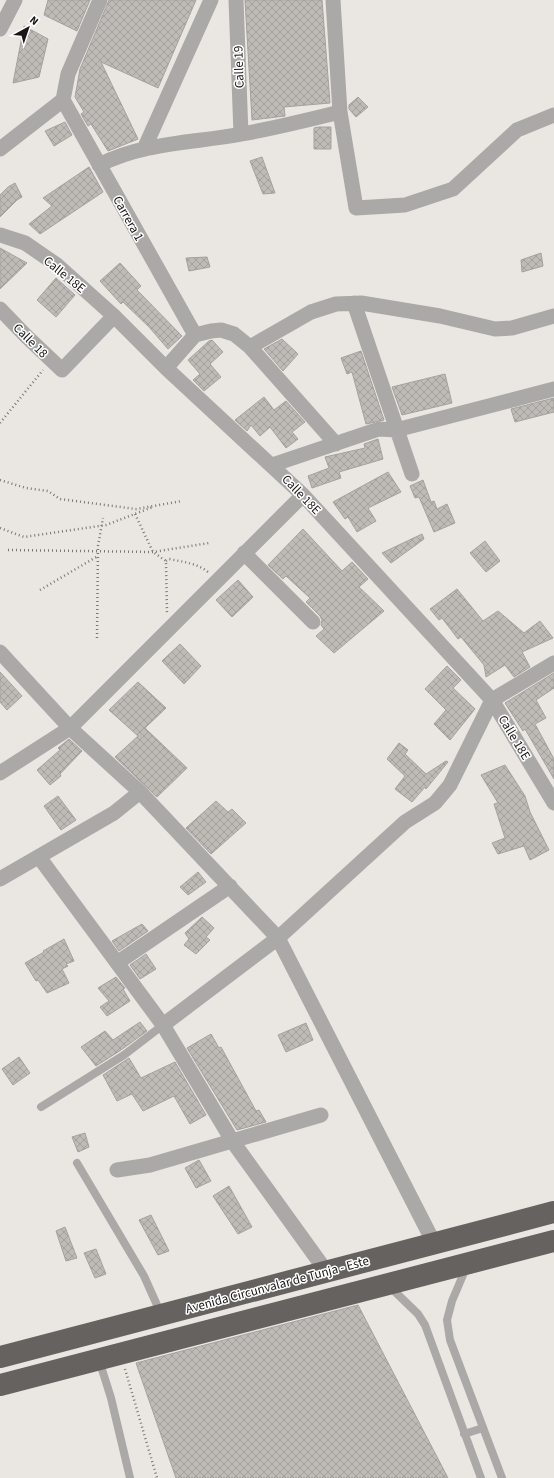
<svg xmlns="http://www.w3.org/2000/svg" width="554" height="1478" font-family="'Source Sans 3',sans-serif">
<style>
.building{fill:url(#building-cross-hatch);stroke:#a5a19d}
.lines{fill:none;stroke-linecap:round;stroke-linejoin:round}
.path{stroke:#797774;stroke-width:2.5;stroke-dasharray:1 3;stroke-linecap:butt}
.lane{stroke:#aba9a7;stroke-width:8}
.street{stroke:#aba9a7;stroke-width:15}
.highway{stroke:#66625f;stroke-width:22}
.labels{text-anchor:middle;stroke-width:3;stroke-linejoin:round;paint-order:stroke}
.street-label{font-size:13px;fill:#181715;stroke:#fff}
</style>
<defs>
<pattern id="building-cross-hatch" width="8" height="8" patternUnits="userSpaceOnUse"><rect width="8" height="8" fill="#bebab6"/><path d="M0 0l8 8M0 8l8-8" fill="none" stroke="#a39f9c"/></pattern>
</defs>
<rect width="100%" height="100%" fill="#eae7e2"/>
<path class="building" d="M 48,0 L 90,0 L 77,31 L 44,15 Z
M 109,0 L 196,0 L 158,88 L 101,62 L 138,139 L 108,151 L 91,124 L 88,126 L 81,114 L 84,112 L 75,97 L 80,69 Z
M 245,0 L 322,0 L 330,103 L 284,107 L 285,116 L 252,120 Z
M 24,26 L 48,39 L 39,77 L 13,83 Z
M 358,97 L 368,107 L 356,117 L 349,109 L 349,105 Z
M 65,122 L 72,135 L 54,146 L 45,131 Z
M 318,127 L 331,127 L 331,149 L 314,149 L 314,128 Z
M 262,157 L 275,193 L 263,194 L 250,161 Z
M 89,167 L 103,192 L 40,234 L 29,224 L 52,206 L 43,198 Z
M 15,183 L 22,197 L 17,200 L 0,217 L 0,195 L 8,187 Z
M 0,248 L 27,263 L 0,289 Z
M 541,253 L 543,266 L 522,272 L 521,260 Z
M 207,257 L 210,267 L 189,271 L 186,258 Z
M 120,263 L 141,286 L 137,290 L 182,336 L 168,349 L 149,327 L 123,302 L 121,304 L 100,281 Z
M 56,278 L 75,295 L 56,317 L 37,300 Z
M 282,339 L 298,354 L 283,371 L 264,349 Z
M 212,340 L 223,352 L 210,364 L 221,377 L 204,391 L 193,380 L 200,374 L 188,360 L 209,341 Z
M 361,351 L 384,420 L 366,424 L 352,372 L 347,374 L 341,358 Z
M 445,374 L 452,403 L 402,415 L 392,387 Z
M 264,397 L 274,410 L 286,401 L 305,422 L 292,432 L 298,439 L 286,448 L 270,427 L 260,436 L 251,425 L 247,431 L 235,420 Z
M 554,398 L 554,412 L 515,422 L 511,409 Z
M 378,439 L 383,459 L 339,472 L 341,478 L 312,488 L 308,476 L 329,468 L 325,457 L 365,448 L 364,444 Z
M 388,472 L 401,492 L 368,508 L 376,521 L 357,532 L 348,517 L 345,519 L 333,502 Z
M 423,480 L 431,502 L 434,501 L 437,509 L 447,504 L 455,523 L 434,532 L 419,497 L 415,498 L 410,486 Z
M 303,529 L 342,571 L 352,562 L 368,579 L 359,587 L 384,611 L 334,653 L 316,636 L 324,629 L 321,625 L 322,620 L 320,616 L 306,602 L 310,598 L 286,576 L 283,579 L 268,565 Z
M 422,534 L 424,539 L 391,563 L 382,553 Z
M 485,541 L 500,561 L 486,572 L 470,553 Z
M 238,580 L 253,597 L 232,617 L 216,600 Z
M 457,589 L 483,621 L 498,611 L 524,633 L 540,621 L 553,638 L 522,652 L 530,667 L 514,677 L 505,665 L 486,677 L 484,665 L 461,637 L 458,639 L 442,618 L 439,620 L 430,609 Z
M 180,644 L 201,666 L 184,684 L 162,661 Z
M 447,666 L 461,680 L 453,688 L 475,709 L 450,740 L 434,724 L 446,710 L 425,689 Z
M 0,672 L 22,696 L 7,710 L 0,702 Z
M 554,673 L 554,688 L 536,700 L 546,718 L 535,724 L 554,759 L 554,779 L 525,729 L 523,731 L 505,703 Z
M 138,682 L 166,708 L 145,728 L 187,768 L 157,797 L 115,757 L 138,736 L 109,710 Z
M 69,739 L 82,751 L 60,774 L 61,776 L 50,785 L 37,770 L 60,750 L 58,748 Z
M 399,743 L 408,750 L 405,754 L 426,774 L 446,761 L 448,762 L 426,789 L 425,787 L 412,802 L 395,789 L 405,776 L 387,759 Z
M 505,765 L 525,796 L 530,812 L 549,850 L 530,860 L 524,846 L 498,854 L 492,843 L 505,838 L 494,804 L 498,803 L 481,775 Z
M 58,796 L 76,820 L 61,830 L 44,806 Z
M 216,801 L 228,812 L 232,809 L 246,823 L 211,854 L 186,828 Z
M 198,872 L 206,882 L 188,895 L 180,887 Z
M 202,917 L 214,928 L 206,937 L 210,940 L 196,954 L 184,945 L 189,939 L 185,933 Z
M 142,924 L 148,931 L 119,951 L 112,941 Z
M 64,939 L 74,961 L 66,964 L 68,966 L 62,969 L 69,983 L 47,993 L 38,980 L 36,981 L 25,963 L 44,952 L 43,951 Z
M 146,954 L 156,969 L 140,979 L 130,965 Z
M 116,977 L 125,988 L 123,989 L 130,1001 L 107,1016 L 100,1007 L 109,1001 L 98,988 Z
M 140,1022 L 147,1031 L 121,1050 L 96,1066 L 81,1047 L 105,1031 L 113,1040 Z
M 306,1023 L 313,1040 L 286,1052 L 278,1035 Z
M 211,1034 L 219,1048 L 221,1047 L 256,1111 L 259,1110 L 266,1122 L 237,1130 L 187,1048 Z
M 19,1057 L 30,1073 L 13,1085 L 2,1069 Z
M 129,1058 L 141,1078 L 175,1062 L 206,1115 L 190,1124 L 174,1096 L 143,1111 L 132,1094 L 117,1101 L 103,1075 Z
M 85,1133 L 89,1147 L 78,1152 L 72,1137 Z
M 199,1160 L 211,1181 L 196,1188 L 185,1168 Z
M 229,1186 L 252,1227 L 238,1234 L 213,1196 Z
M 151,1215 L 169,1251 L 158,1255 L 139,1220 Z
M 65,1227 L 77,1258 L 66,1261 L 56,1231 Z
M 96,1249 L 106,1274 L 95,1278 L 84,1253 Z
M 358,1305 L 448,1478 L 176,1478 L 136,1363 Z"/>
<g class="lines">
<path class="path" d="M 0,423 L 43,370
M 0,480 L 26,488 L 48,491 L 60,499 L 136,509 L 182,501
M 135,514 L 153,552 L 166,561 L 167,613
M 0,528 L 24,537 L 106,525 L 153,507
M 8,550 L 153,552 L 209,543
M 166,561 L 169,559 C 183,562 197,563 208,572
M 40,590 L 98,556
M 97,638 L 98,546 L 103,518
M 125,1369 L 157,1478"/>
<path class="lane" d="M 41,1107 L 124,1055 L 163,1025
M 77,1163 L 144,1276 L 161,1314
M 466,1268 L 452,1301 L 447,1320 L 450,1340 L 502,1478
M 389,1286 L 418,1314 L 425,1325 L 481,1478
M 99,1360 L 111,1398 L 130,1478
M 464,1434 L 483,1428"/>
<path class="street" d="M 236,0 L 241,134
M 333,0 L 340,112 L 356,208 L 405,205 L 453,189 L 517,130 L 554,115
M 0,29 L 15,0
M 63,100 L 195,335
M 0,149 L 63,100 L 68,74 L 100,0
M 144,149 L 211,0
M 99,165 C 144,142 194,143 242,134 C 275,128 308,120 340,112
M 0,235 L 25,243 L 57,265 L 114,316 L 166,368 L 303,495 L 492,700 L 554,803
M 354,303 L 412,474
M 0,309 L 26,336 L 62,370 L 114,316
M 250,347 L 311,312 L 336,304 L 361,303 L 440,316 L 495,329 L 512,328 L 554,316
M 166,368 L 195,335 L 211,331 L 221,330 L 234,334 L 250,347 L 336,444
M 272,465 L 379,429 L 396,430 L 554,389
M 244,553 L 313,622
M 0,652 L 70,728 L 140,792 L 278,938 L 434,1243
M 0,773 L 70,728 L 303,495
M 39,857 L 163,1025 L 233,1142 L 326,1271
M 0,879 L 114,813 L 140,792
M 117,963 L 230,886
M 163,1025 L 278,938 L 405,822 L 435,803 L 450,785 L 492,700 L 554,663
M 117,1170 L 150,1165 L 321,1115"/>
<path class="highway" d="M 0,1357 L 554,1212
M 0,1385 L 554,1241"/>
</g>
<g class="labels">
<g class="street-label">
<text transform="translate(238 67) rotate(-92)" y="5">Calle 19</text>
<text transform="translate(129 218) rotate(61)" y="5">Carrera 1</text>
<text transform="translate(65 274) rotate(39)" y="5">Calle 18E</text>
<text transform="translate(31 340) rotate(45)" y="5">Calle 18</text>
<text transform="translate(302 494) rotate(46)" y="5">Calle 18E</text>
<text transform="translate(515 737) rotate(59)" y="5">Calle 18E</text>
<text transform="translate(277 1284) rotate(-15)" y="5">Avenida Circunvalar de Tunja - Este</text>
</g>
</g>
<g transform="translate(28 28) rotate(40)" stroke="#ffffff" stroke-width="3" paint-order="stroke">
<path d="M0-3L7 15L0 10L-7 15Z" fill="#181715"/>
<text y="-6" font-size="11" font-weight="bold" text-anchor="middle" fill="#181715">N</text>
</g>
</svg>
